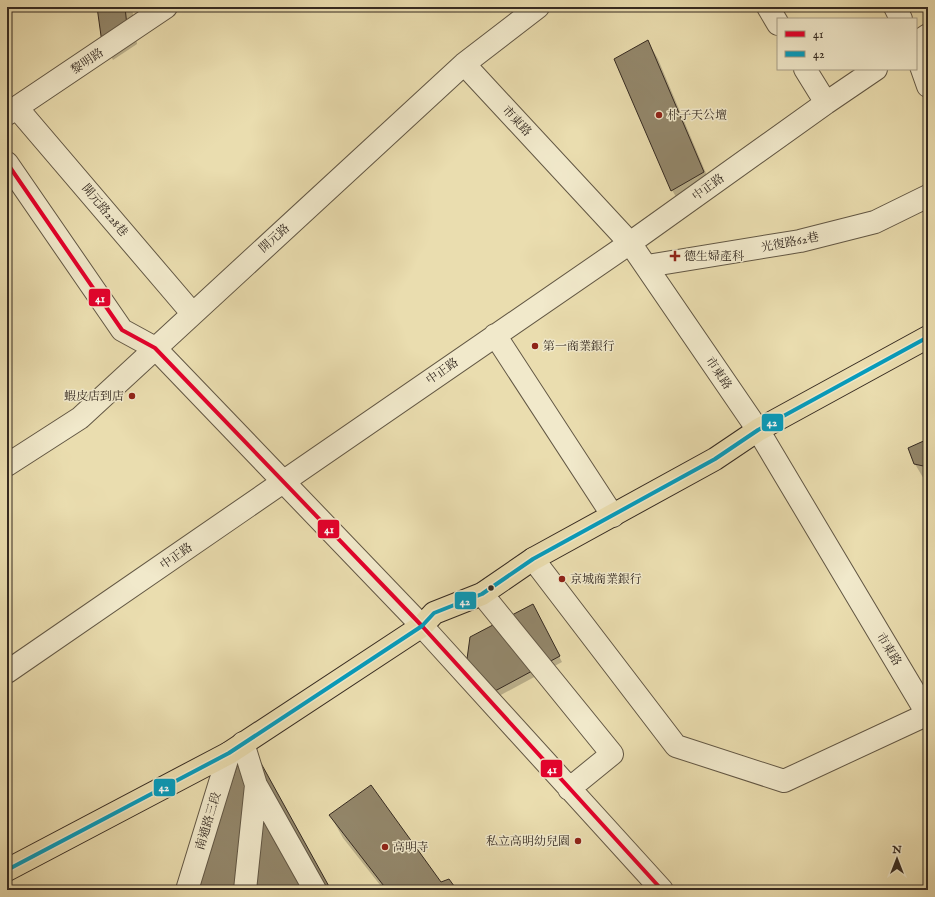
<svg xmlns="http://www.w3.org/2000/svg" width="935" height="897" font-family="'IM FELL English','Noto Serif TC',serif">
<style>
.shadow{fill:#0003}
.building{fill:#93876b;stroke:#352a21}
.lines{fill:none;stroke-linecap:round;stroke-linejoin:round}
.minor-casing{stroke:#625744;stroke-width:24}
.major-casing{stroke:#352a21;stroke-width:24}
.minor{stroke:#f1e9cb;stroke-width:22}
.major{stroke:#eaddaf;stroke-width:22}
.bus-1-casing{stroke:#f1e9cb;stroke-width:7}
.bus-2-casing{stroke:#f1e9cb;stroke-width:7}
.bus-1{stroke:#e4002b;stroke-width:4}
.bus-2{stroke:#059cbd;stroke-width:4}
.poi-dot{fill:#8f2418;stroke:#f1e9cb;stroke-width:1.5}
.bus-dot{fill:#352a21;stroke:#f1e9cb;stroke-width:1.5}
.labels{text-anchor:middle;stroke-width:3;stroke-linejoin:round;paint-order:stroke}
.street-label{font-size:12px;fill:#352a21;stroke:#f1e9cb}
.poi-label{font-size:12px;fill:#352a21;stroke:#f1e9cb;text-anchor:start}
.line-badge{stroke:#f1e9cb;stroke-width:1.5}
.badge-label{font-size:11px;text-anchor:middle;font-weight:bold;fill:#fff}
</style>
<rect width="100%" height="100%" fill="#eaddaf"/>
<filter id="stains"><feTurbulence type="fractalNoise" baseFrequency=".005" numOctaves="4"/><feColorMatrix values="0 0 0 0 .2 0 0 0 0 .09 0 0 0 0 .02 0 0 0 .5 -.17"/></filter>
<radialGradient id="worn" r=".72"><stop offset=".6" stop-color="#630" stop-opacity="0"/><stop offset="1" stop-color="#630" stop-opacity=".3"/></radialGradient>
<path class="shadow" d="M 98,7 L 132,7 L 137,44 L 113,60 L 103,42 Z
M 648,42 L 658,59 L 713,190 L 682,207 L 672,190 Z
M 928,441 L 928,486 L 915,464 Z
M 536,611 L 562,662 L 499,696 L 468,659 Z
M 330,815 L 440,883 L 456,890 L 384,890 L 343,838 Z"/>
<path class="building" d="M 97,7 L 125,7 L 127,26 L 102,43 Z
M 648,40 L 704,172 L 671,191 L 614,59 Z
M 928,439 L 928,467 L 914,464 L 908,448 Z
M 533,604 L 560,656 L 495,691 L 467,659 L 470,637 Z
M 257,756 L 331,890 L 195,890 L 238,763 Z
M 371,785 L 441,882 L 449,879 L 457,890 L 387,890 L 329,815 Z"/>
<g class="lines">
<g class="minor-casing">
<path id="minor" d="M 768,7 L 778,24
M 895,7 L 901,19
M 916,43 L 928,35
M 916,52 L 928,86
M 464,64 L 630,243 L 758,430 L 928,715
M 805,69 L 826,103
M 17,108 L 192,313
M 7,114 L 166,7
M 7,163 L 122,330 L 155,348 L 422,626 L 662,890
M 647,266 L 800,241 L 875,222 L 928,196
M 495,335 L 613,516
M 7,465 L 80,418 L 464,64 L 538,7
M 533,559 L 676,746 L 784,781 L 928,714
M 482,594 L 612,754 L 569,789
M 7,672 L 630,243 L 826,103 L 876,69
M 243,743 L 256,785 L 315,890
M 187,890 L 229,753
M 245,890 L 256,785"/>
</g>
<g class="major-casing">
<path id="major" d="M 7,870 L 229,753 L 422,626 L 434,613 L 482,594 L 533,559 L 715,459 L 758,430 L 928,337"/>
</g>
<use href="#minor" class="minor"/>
<use href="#major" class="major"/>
<g class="bus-1-casing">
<path id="bus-1" d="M 7,163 L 122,330 L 155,348 L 422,626 L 662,890"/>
</g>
<g class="bus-2-casing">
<path id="bus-2" d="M 7,870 L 229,753 L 422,626 L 434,613 L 482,594 L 533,559 L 715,459 L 758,430 L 928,337"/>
</g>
<use href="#bus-1" class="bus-1"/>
<use href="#bus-2" class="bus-2"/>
</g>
<g class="poi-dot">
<circle cx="659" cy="115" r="4"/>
<path d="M673 250h4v4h4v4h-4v4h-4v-4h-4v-4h4z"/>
<circle cx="535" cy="346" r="4"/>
<circle cx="132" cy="396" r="4"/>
<circle cx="562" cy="579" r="4"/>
<circle cx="578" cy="841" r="4"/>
<circle cx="385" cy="847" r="4"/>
</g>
<circle class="bus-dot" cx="491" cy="588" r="3.5"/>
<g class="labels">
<g class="street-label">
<text transform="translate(87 61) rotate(-34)" y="4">黎明路</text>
<text transform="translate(517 121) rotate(47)" y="4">市東路</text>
<text transform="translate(708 187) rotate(-36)" y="4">中正路</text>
<text transform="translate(105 210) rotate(50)" y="4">開元路228巷</text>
<text transform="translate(274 238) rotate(-42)" y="4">開元路</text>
<text transform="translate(790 242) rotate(-11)" y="4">光復路62巷</text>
<text transform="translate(442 371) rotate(-35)" y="4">中正路</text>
<text transform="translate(719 373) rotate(56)" y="4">市東路</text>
<text transform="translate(176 556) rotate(-35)" y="4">中正路</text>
<text transform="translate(889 649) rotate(59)" y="4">市東路</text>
<text transform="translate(208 821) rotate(-73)" y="4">南通路三段</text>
</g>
<g class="poi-label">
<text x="667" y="119">朴子天公壇</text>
<text x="684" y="260">德生婦產科</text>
<text x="543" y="350">第一商業銀行</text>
<text x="124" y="400" text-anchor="end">蝦皮店到店</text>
<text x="570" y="583">京城商業銀行</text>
<text x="570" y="845" text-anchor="end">私立高明幼兒園</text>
<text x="393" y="851">高明寺</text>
</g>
</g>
<g class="line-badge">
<rect x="88" y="288" width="23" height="19" rx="4" fill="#e4002b"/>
<rect x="761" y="413" width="23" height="19" rx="4" fill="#059cbd"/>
<rect x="317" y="519" width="23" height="20" rx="4" fill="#e4002b"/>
<rect x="454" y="591" width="23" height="19" rx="4" fill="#059cbd"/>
<rect x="540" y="759" width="23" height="19" rx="4" fill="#e4002b"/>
<rect x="153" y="778" width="23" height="19" rx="4" fill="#059cbd"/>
</g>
<g class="badge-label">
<text x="100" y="302">41</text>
<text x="772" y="426">42</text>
<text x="329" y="533">41</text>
<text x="465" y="605">42</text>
<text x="552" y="773">41</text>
<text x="164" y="791">42</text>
</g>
<rect width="935" height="897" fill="none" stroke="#eaddaf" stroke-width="24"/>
<rect x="8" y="8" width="919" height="881" fill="none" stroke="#352a21" stroke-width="2"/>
<rect x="12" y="12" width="911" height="873" fill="none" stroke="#352a21"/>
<rect x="777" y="18" width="140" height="52" fill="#f1e9cb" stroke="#a69d87"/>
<rect x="785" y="31" width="20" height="6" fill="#e4002b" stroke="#a69d87"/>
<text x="813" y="38" font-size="12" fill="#352a21">41</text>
<rect x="785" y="51" width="20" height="6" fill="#059cbd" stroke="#a69d87"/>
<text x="813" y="58" font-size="12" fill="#352a21">42</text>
<g transform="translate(897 859)" stroke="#f1e9cb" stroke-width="3" paint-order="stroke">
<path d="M0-3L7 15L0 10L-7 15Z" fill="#352a21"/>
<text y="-6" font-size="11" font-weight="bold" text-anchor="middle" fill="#352a21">N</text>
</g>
<rect width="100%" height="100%" filter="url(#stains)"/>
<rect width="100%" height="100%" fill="url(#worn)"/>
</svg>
